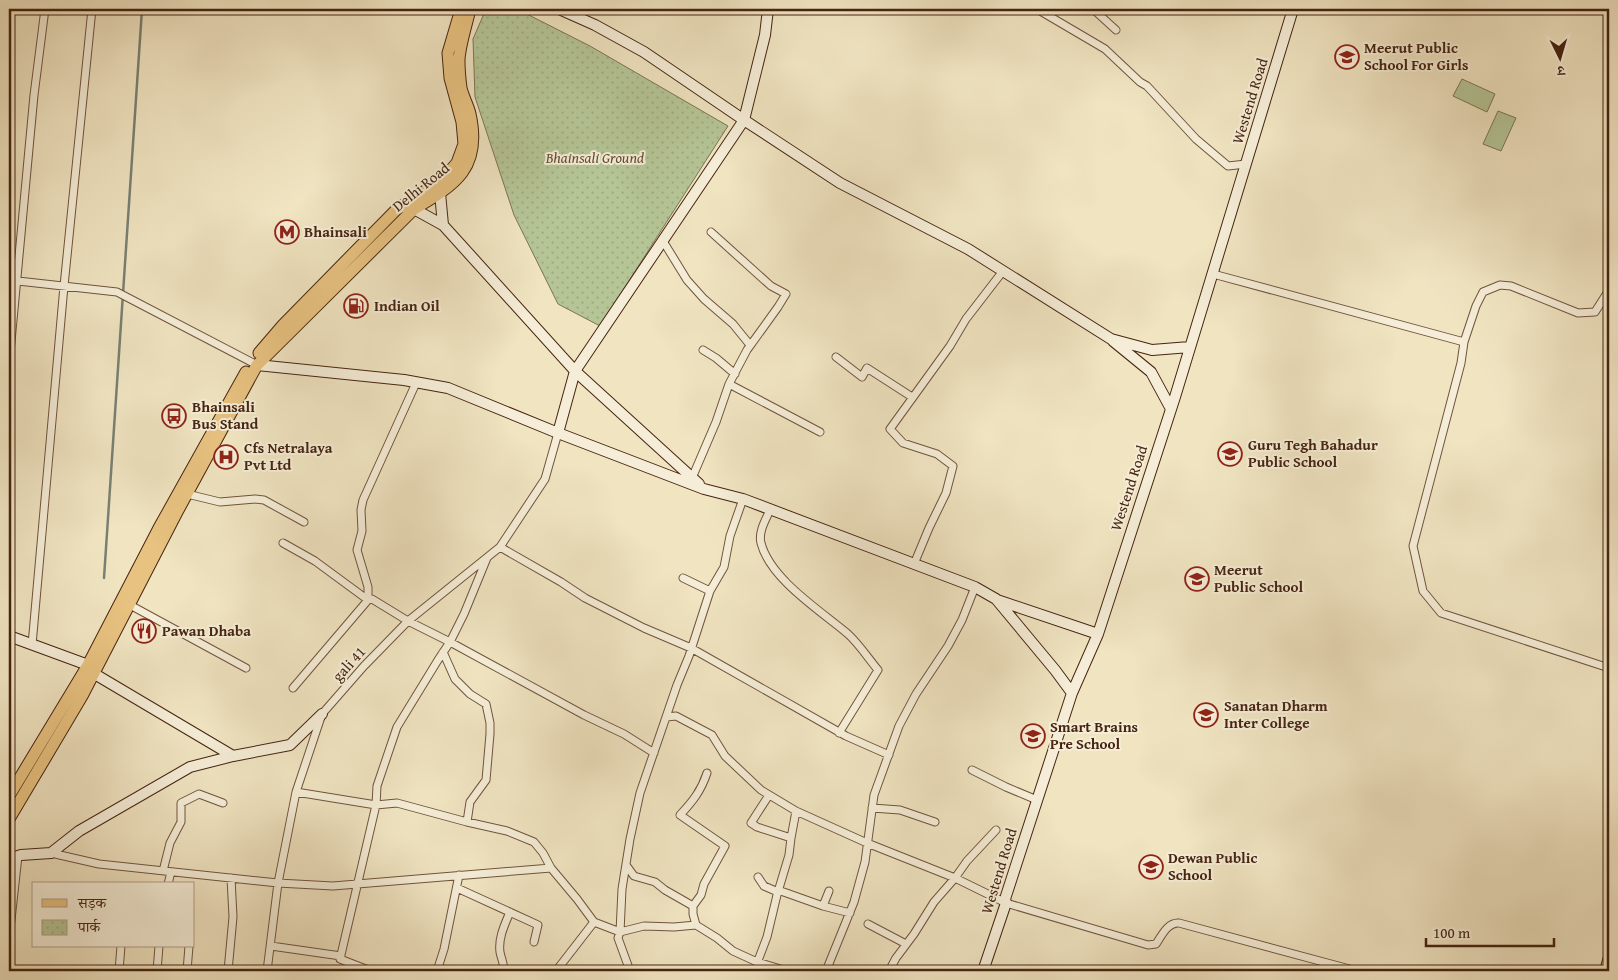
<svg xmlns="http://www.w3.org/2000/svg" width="1618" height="980" font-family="'Gentium Book Plus','Noto Serif Devanagari',serif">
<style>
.grass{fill:#b5c596;stroke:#7e7453}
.park{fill:url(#park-dots);stroke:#7e7453}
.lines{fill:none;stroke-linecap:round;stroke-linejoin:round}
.stream{stroke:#798074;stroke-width:2.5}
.street-casing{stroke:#70543c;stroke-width:9}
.secondary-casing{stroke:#462410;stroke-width:12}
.primary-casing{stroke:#462410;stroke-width:13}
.street{stroke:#f5edd7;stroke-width:7}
.secondary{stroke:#f5edd7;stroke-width:10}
.primary{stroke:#e8c280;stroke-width:11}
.labels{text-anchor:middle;stroke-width:4;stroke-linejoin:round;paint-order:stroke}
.poi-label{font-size:15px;font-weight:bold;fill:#462410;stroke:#f5edd7;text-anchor:start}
.street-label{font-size:15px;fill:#462410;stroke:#f5edd7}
.park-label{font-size:15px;font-style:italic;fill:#624c32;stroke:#f5edd7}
</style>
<defs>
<pattern id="park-dots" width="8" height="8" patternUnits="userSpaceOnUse" patternTransform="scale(1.25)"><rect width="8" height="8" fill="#b5c596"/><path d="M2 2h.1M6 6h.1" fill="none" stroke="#9da980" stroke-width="1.8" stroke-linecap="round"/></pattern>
</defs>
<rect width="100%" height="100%" fill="#f0e4c1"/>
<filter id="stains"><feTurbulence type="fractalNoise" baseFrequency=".004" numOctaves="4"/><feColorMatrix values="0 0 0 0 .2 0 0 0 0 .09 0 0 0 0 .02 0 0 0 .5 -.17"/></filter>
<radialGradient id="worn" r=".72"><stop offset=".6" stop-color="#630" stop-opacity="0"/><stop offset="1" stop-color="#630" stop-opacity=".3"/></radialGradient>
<path class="grass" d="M 1462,79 L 1495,94 L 1487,112 L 1453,96 Z
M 1498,111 L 1516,118 L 1501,151 L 1483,144 Z"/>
<path class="park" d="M 486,9 L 517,9 L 590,46 L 728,126 L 600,326 L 558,304 L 514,215 L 475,97 L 473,39 Z"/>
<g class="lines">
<path class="stream" d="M 104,578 L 142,9"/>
<g class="street-casing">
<path id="street" d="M 1037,9 L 1105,49 L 1140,82 L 1147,86 L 1196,139 L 1228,166 L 1246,164
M 1093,9 L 1116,30
M 663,241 L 687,280 L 704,299 L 733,324 L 750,345
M 1213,274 L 1464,342 L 1476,306 L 1483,292 L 1500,285 L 1511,286 L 1578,313 L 1595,312 L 1609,290
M 9,280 L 117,292 L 257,365
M 1464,342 L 1461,363 L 1413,546 L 1423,591 L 1441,613 L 1609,668
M 703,350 L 716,358 L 735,374
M 836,357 L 862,377 L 867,368 L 912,397
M 9,363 L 34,95 L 45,9
M 729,384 L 820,432
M 692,478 L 716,422 L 729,384 L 747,350 L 778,307 L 786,294 L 771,286 L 711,232
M 187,494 L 220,502 L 255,499 L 264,500 L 304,522
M 770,510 C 766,519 758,532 761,543 C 770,579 821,611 848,634 C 859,644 868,658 878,670 L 839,733
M 283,543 L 315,561 L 368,600 L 372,599 L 408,621 L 450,642 L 584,715 L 624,734 L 654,753
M 500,547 L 561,582 L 585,598 L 644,628 L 691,648 L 846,736 L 889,755
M 914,564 L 929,528 L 946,493 L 953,466 L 937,454 L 903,443 L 890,429 L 950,346 L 966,319 L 1003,271
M 683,578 L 710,591
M 130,605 L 246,668
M 32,645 L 64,286 L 92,9
M 443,652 L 455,679 L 470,694 L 486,704 L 490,723 L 490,734 L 486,780 L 470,802 L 467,822
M 293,688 L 368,600 L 368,587 L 357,550 L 362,531 L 361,510 L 363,500 L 416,383
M 667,717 L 676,716 L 712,735 L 725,756 L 761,790 L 796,811 L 867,843 L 955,878 L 1006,903 L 1148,945 L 1156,944 C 1162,935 1168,922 1179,923 L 1357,971
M 972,770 L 1006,787 L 1037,800
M 296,792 L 376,805 L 397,803 L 467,822 L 507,831 L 534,842 L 543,853 L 551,868
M 872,808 L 900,810 L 935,822
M 791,838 L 796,811
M 51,853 L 99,864 L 278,883 L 333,886 L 551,868 L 577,899 L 594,922
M 626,865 L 634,876 L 655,882 L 665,890 L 693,906 L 693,914 L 696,925 L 717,938 L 733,951 L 757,962 L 787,971
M 163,871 L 170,843 L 181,822 L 181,803 L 199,794 L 223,803
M 758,877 L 764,886 L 778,892
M 168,884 L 171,872
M 457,888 L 538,925 L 534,942
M 778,890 L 823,906 L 829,891
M 693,906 L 701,895 L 704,884 L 725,846 L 680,815 C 693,801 701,791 707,773
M 823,906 L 850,913
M 868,924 L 906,944
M 696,925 L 674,927 L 644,926 L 620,932 L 622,889 L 630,839 L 640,793 L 677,685 L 689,656 L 710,591 L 724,567 L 730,536 L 743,499
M 9,934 L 10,929 L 18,856
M 271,946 L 341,956
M 119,971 L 121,946
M 157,971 L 159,946
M 187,971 L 189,946
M 228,971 L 233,917 L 231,878
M 267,971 L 278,883 L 296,792 L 322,714 L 364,666 L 408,621 L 500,547 L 545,479 L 558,433
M 371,971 L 340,959 L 376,805 L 377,786 L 397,727 L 438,660 L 450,642 L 464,614 L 487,558
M 437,971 L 444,949 L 459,875
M 503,971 C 505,964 501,959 500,952 C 498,938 505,924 510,912
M 556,971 L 594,922 L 620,932 L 618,938 L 630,971
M 754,971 L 767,937 L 777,895 L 789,855 L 791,838 L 757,827 L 751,823 L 769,795
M 826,971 L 854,902 L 865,862 L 874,795 L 899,726 L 916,694 L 948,646 L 962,620 L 975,587
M 889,971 L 896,958 L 914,934 L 934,902 L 955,878 L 967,861 L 996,830"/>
</g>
<g class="secondary-casing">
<path id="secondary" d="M 559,9 L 595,25 L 644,52 L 744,120 L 840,183 L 968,249 L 1111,339 L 1152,350 L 1190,347
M 437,188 L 440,193 L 443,225
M 411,205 L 414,209 L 443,225 L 575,371 L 699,484
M 1113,341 L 1151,372 L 1171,409
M 257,365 L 404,380 L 448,388 L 558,433 L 704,489 L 743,499 L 975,587 L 996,599 L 1055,670 L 1072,693
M 558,433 L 575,371 L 744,120 L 765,35 L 768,9
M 997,600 L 1098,634
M 9,636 L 88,665
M 93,673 L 233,756 L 290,745 L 322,714
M 9,859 L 21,855 L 51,853 L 79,831 L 190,767 L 233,756
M 983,971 L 1006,903 L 1005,899 L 1072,693 L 1098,634 L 1175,397 L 1293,9
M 1605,971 L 1609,957"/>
</g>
<g class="primary-casing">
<path id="primary" d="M 259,353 L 283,325 L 396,210 L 442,180 L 457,163 L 464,144 L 462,122 L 450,78 L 448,53 L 461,9
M 9,796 L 88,665 L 159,528 L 246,372
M 9,819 L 82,696 L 177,512 L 257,365 L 414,209 C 456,184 482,168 470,114 C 468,105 463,97 461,88 C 460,80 459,70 459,61 C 459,47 467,23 470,9"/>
</g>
<use href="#street" class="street"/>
<use href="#secondary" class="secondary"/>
<use href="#primary" class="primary"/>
</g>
<defs>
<g id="school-ring" transform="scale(1.25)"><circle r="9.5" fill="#f5edd7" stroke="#8f2418" stroke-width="1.5"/><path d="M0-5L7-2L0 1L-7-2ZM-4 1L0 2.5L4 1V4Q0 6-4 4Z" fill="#8f2418"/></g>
<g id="metro-ring" transform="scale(1.25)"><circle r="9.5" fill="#f5edd7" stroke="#8f2418" stroke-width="1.5"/><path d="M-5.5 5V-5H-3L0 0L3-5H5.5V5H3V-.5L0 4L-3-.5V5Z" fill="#8f2418"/></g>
<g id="fuel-ring" transform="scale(1.25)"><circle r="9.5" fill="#f5edd7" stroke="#8f2418" stroke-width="1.5"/><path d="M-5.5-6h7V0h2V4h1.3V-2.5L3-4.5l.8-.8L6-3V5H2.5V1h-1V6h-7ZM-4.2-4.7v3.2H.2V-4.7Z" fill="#8f2418"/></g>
<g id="bus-ring" transform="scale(1.25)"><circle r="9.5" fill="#f5edd7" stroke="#8f2418" stroke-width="1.5"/><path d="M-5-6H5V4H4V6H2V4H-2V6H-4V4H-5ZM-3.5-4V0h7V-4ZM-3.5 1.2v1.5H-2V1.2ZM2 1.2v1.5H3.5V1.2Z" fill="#8f2418"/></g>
<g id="hospital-ring" transform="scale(1.25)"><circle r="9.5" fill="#f5edd7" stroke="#8f2418" stroke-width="1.5"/><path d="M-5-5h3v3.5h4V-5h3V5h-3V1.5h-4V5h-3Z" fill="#8f2418"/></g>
<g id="restaurant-ring" transform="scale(1.25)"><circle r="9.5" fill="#f5edd7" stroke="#8f2418" stroke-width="1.5"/><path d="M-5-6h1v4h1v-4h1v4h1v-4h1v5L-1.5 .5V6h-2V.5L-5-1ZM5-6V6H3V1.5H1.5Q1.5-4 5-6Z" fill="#8f2418"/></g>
<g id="university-ring" transform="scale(1.25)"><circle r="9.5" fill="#f5edd7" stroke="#8f2418" stroke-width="1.5"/><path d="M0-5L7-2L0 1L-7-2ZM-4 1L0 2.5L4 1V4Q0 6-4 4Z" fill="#8f2418"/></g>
</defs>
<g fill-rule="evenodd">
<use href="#school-ring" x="1347" y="57"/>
<use href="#metro-ring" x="287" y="232"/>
<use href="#fuel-ring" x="356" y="306"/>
<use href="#bus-ring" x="174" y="416"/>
<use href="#school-ring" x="1230" y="454"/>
<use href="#hospital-ring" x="226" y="457"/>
<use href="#school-ring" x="1197" y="579"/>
<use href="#restaurant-ring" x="144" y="631"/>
<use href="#university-ring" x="1206" y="715"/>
<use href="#school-ring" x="1033" y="736"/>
<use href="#school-ring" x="1151" y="867"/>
</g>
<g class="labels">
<g class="poi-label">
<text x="1364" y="53">Meerut Public<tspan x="1364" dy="17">School For Girls</tspan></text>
<text x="304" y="237">Bhainsali</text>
<text x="374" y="311">Indian Oil</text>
<text x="192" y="412">Bhainsali<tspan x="192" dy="17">Bus Stand</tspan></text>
<text x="1248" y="450">Guru Tegh Bahadur<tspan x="1248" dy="17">Public School</tspan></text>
<text x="244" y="453">Cfs Netralaya<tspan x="244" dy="17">Pvt Ltd</tspan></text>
<text x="1214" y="575">Meerut<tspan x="1214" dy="17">Public School</tspan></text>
<text x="162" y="636">Pawan Dhaba</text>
<text x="1224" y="711">Sanatan Dharm<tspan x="1224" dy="17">Inter College</tspan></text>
<text x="1050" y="732">Smart Brains<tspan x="1050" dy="17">Pre School</tspan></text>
<text x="1168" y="863">Dewan Public<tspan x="1168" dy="17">School</tspan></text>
</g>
<g class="street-label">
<text transform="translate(1250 101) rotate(-73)" y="5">Westend Road</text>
<text transform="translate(421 187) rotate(-39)" y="5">Delhi Road</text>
<text transform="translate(1129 488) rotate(-72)" y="5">Westend Road</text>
<text transform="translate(349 664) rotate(-48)" y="5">gali 41</text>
<text transform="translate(999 871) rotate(-73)" y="5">Westend Road</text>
</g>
<g class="park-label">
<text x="595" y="163">Bhainsali Ground</text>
</g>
</g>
<rect width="1618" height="980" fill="none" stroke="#f0e4c1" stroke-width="30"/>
<rect x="10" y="10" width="1598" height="960" fill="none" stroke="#462410" stroke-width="2.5"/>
<rect x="15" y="15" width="1588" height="950" fill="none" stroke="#462410"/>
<rect x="32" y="882" width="162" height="65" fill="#f5edd7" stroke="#af9d87"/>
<rect x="42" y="899" width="25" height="8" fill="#e8c280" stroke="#af9d87"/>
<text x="78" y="908" font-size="15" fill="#462410">सड़क</text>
<rect x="42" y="920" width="25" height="15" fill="url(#park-dots)" stroke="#af9d87"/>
<text x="78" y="932" font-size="15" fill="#462410">पार्क</text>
<g transform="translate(1560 58) rotate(175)" stroke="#f5edd7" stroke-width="4" paint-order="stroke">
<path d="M0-4L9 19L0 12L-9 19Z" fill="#462410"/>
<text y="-8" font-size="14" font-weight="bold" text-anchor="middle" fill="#462410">उ</text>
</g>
<path d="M1426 938v8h128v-8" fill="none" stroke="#462410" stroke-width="2.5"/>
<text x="1433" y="938" font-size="15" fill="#462410" stroke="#f5edd7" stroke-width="4" paint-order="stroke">100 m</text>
<rect width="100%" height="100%" filter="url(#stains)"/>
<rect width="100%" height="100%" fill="url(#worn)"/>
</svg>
